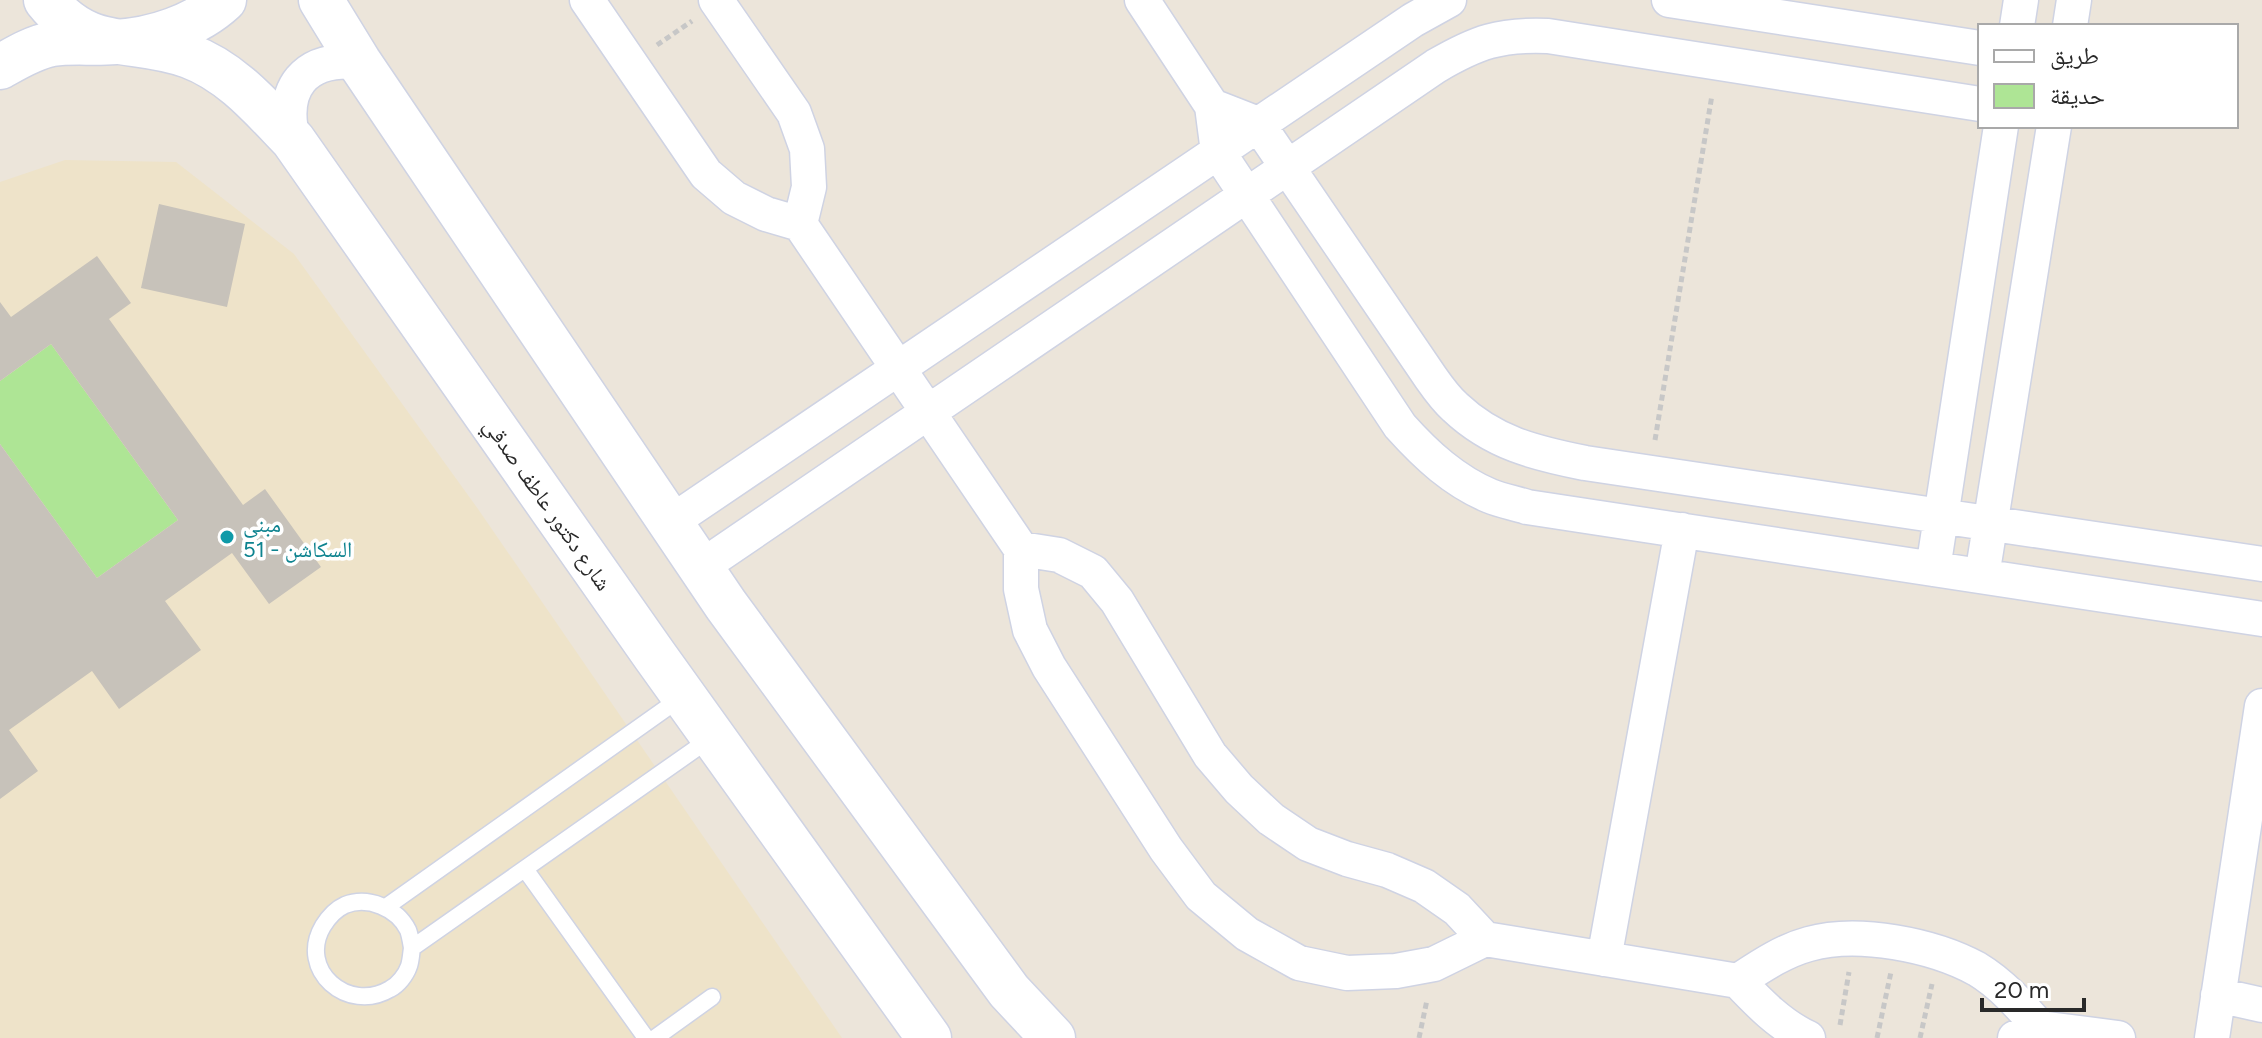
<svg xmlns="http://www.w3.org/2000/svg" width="2262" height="1038" font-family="Figtree,'Noto Naskh Arabic',sans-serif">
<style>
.education{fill:#eee3c9}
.green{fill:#aee595}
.building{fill:#c7c2ba}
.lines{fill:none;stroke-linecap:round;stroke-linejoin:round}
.lane-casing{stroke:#cfd3e3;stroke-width:19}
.street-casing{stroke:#cfd3e3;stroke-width:37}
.secondary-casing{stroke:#cfd3e3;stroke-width:47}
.path{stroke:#c7c7c7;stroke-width:5;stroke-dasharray:6 4;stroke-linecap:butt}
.lane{stroke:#fff;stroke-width:16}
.street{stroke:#fff;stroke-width:34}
.secondary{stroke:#fff;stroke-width:44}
.culture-dot{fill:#0f9aa8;stroke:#fff;stroke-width:3}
.labels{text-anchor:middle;stroke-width:7;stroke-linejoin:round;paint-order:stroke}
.street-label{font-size:22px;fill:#292929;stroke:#fff}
.culture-label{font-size:22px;fill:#0d838f;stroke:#fff;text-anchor:start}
</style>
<rect width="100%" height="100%" fill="#ece5da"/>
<path class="education" d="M 65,160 L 176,162 L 294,254 L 478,509 L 842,1038 L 0,1038 L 0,182 Z"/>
<path class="green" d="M 51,344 L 178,520 L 97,578 L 0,444 L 0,381 Z"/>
<path class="building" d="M 159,204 L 245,224 L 227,307 L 141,288 Z
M 97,256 L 131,303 L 109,319 L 243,505 L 265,489 L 321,567 L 269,604 L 232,553 L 165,601 L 201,650 L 119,709 L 92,671 L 9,730 L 38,771 L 0,799 L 0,444 L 97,578 L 178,520 L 51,344 L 0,381 L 0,302 L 11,317 Z"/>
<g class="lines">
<g class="lane-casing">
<path id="lane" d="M 525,869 L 646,1038
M 386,907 L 682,697
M 412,948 C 411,942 410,935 408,930 C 397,908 368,896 345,905 C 336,909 328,918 323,926 C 297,970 348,1014 390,989 C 398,985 406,975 409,966 C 411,960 411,954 412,948 L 711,738
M 655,1038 L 712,997"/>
</g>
<g class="street-casing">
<path id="street" d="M 587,0 L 706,174 L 734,198 L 766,214 L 800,224 L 809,187 L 807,149 L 794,113 L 716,0
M 1142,0 L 1212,106 L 1218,152 L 1400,426 C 1426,455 1454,481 1490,496 C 1502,501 1515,503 1527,507 L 2262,619
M 1669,0 L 1980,48
M 2017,26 L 2021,0
M 2070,26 L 2074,0
M 1212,106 L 1258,124 L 1431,378 C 1438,388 1446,399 1455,407 C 1493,443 1535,453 1585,463 L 2262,564
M 293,140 C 280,88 304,57 359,62
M 800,224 L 1021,549 L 1021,589 L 1030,630 L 1049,667 L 1166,849 L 1201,896 L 1247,934 L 1299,963 L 1347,973 L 1396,971 L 1434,964 L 1485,939 L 1738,981 C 1759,1003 1780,1025 1808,1038
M 671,522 L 1413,20 L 1449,0
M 1021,549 L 1059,555 L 1093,572 L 1117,601 L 1210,755 L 1239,789 L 1271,819 L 1308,844 L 1347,859 L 1387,870 L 1424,886 L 1457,909 L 1485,939
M 701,567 L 1436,66 C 1477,42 1500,34 1548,36 L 1980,104
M 1933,569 L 2001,126
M 1982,576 L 2054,126
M 1604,959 L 1682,530
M 1738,981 C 1761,966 1783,951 1809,944 C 1858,930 1933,945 1977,969 C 2002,984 2021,1006 2040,1028
M 2218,995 L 2262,1005
M 2015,1038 L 2040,1028 L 2118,1038
M 2212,1038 L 2262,706"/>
</g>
<g class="secondary-casing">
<path id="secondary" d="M 46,0 C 90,55 131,35 189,56 C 232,72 262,108 293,140 L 655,656 L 929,1038
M 321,0 L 359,62 L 726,605 L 1009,991 L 1053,1038
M 0,67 C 16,58 34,47 52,44 C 73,41 94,44 115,42 C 153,40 196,26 224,0"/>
</g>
<path class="path" d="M 657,45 L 692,21
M 1655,440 L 1712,95
M 1840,1025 L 1849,972
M 1419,1038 L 1427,1000
M 1877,1038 L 1891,972
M 1920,1038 L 1932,984"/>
<use href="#lane" class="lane"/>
<use href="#street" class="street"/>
<use href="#secondary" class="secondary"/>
</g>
<circle class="culture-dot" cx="227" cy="537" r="8"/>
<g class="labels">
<g class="street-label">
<text transform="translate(548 504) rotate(55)" y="8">شارع دكتور عاطف صدقي</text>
</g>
<g class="culture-label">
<text x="243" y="532">مبنى<tspan x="243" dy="25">السكاشن - 51</tspan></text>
</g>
</g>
<rect x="1978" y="24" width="260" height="104" fill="#ffffff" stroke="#a9a9a9" stroke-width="2"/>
<rect x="1994" y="50" width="40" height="12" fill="#ffffff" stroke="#a9a9a9" stroke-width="2"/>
<text x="2050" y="64" font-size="24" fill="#292929">طريق</text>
<rect x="1994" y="84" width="40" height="24" fill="#aee595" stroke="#a9a9a9" stroke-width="2"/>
<text x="2050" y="104" font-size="24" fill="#292929">حديقة</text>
<path d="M1982 998v12h102v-12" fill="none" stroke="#292929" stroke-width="4"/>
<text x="1994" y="998" font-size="24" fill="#292929" stroke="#ffffff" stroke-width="6" paint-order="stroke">20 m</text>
</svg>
